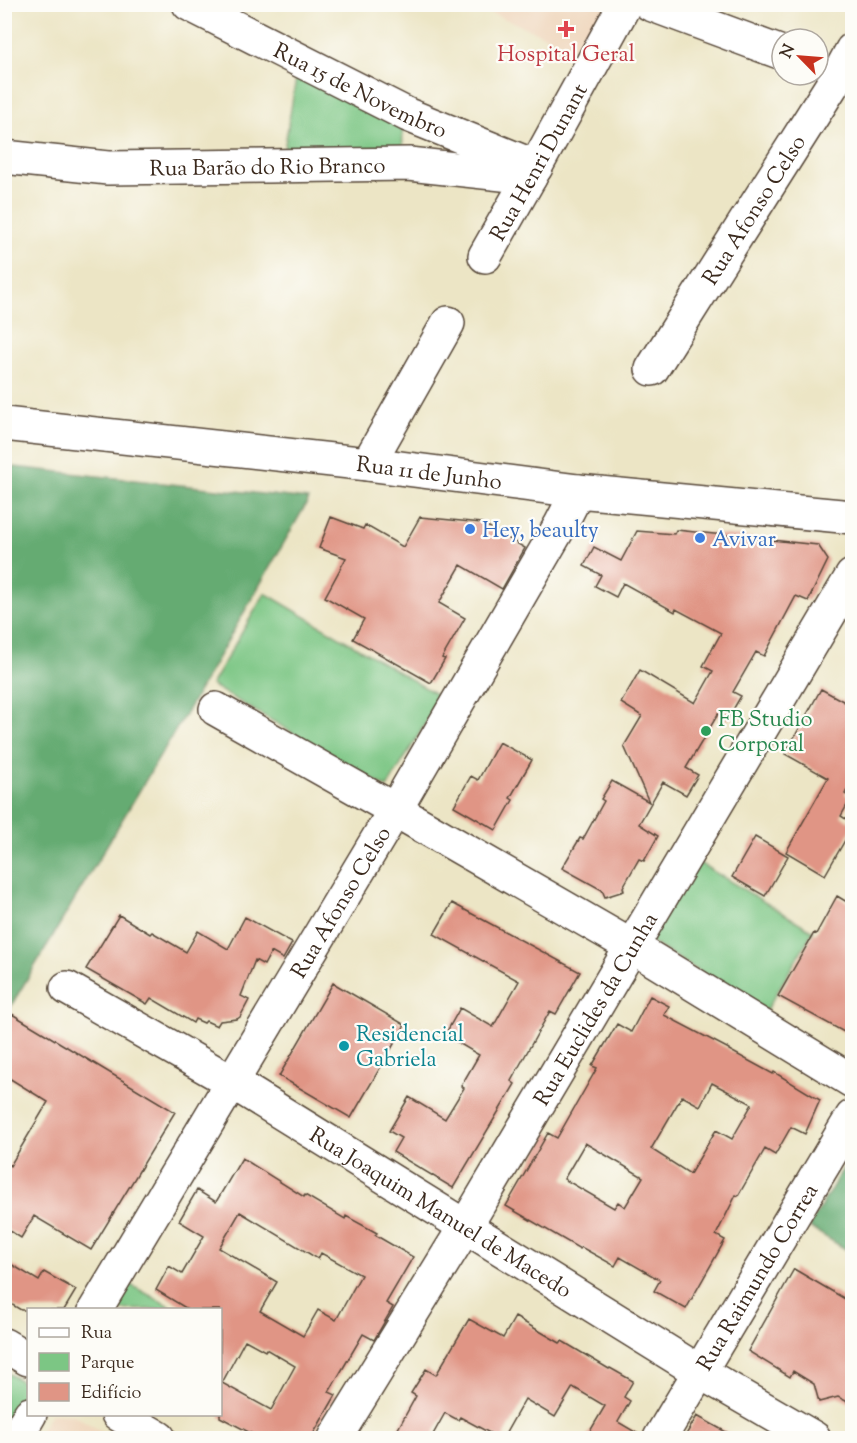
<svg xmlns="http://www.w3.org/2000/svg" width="857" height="1443" font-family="'Sorts Mill Goudy',serif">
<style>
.built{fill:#efd6bc}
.green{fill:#7cc684;stroke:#5c7851;stroke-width:1.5}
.forest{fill:#65ab72;stroke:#506a48;stroke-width:1.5}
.building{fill:#e09585;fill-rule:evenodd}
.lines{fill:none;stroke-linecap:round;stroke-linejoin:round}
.minor-casing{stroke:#564637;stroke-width:36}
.minor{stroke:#fff;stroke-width:33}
.health-dot{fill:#e0444e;stroke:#fdfcf7;stroke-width:2}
.shop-dot{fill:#3f7fe0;stroke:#fdfcf7;stroke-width:2}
.leisure-dot{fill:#2e9e5b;stroke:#fdfcf7;stroke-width:2}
.culture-dot{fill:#0f9aa8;stroke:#fdfcf7;stroke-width:2}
.labels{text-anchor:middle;stroke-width:4.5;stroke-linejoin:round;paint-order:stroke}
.health-label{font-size:22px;fill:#be3a42;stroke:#fdfcf7}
.street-label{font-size:22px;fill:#3b2a1e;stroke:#fdfcf7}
.shop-label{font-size:22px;fill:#366cbe;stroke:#fdfcf7;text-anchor:start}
.leisure-label{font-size:22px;fill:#27864d;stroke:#fdfcf7;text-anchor:start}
.culture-label{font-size:22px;fill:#0d838f;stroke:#fdfcf7;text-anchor:start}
</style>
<rect width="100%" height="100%" fill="#fdfcf7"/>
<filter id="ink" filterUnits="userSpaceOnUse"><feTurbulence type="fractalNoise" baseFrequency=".0167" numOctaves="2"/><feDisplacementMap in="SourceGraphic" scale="12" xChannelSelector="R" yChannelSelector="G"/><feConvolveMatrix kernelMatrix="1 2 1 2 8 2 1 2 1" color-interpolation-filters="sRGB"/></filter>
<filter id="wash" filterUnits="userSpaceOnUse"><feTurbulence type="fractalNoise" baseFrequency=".008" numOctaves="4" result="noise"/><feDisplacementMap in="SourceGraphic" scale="24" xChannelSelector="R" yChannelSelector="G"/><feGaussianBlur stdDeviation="1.35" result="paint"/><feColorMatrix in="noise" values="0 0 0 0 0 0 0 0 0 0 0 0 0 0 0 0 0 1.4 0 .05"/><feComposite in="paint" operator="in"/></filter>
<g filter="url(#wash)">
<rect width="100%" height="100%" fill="#ece5c5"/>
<path class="built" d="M 472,5 L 618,5 L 587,54 Z
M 51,1414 L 74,1415 L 113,1438 L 36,1438 Z"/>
<path class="green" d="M 298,67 L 402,118 L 403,154 L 283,156 Z
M 265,593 L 441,697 L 387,788 L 211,685 Z
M 696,861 L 813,931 L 766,1011 L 649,941 Z
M 127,1283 L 175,1309 L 112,1310 Z
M 4,1371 L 28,1385 L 28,1400 L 4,1438 Z"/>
<path class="forest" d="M 5,466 L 309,499 L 196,696 L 5,1016 Z
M 852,1153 L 852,1253 L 809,1227 Z"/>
<g id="blocks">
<path class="building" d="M 331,517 L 363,529 L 365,525 L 403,547 L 420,517 L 482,523 L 525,548 L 502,589 L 461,565 L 439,603 L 465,618 L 442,658 L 445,659 L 431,683 L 353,639 L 364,619 L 325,597 L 346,558 L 319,548 Z
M 676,530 L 818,545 L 828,560 L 808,601 L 796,596 L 764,656 L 756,652 L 733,692 L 741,696 L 727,720 L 718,714 L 686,768 L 698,775 L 686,795 L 663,782 L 639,824 L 658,836 L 644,861 L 639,859 L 623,887 L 624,891 L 605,897 L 602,890 L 562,868 L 580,838 L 583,839 L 604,801 L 601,799 L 612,781 L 649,802 L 624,746 L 642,716 L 621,703 L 640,670 L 695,703 L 713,671 L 703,666 L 721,633 L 676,609 L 675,612 L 623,583 L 616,597 L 595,586 L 601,575 L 584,566 L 594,547 L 621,561 L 637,531 L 674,534 Z
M 821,689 L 852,706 L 852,780 L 845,794 L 851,798 L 841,816 L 852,823 L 852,828 L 825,875 L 786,852 L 828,778 L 785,754 Z
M 499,742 L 532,760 L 510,798 L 513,800 L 496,830 L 454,806 L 471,776 L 478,780 Z
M 755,837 L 788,856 L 765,896 L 732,877 Z
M 837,896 L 852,905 L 852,1018 L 844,1032 L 778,996 L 814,933 L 816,934 Z
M 452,903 L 580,972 L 556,1014 L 550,1011 L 511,1081 L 515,1084 L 453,1188 L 393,1152 L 401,1138 L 389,1131 L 409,1097 L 445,1119 L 464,1088 L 461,1086 L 479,1055 L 445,1035 L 460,1008 L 493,1027 L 519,981 L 434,934 Z
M 119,915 L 150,934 L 152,932 L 186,952 L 198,931 L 228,949 L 245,917 L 292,943 L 283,959 L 271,952 L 264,965 L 255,960 L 241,996 L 249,1000 L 240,1017 L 237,1019 L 220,1021 L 217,1026 L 206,1021 L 204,1023 L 195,1019 L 193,1023 L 151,998 L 147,1004 L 86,969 Z
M 333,983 L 405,1025 L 351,1118 L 279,1076 Z
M 650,996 L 669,1006 L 664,1015 L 729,1049 L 729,1050 L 773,1074 L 774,1072 L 820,1100 L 805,1134 L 791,1127 L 775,1155 L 765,1149 L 738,1196 L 736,1195 L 716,1235 L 725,1240 L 686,1309 L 654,1291 L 660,1280 L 620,1257 L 615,1266 L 581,1247 L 580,1249 L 506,1206 L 548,1133 L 557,1138 L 597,1068 L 592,1066 L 617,1024 L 631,1032 ZM 712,1083 L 752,1104 L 732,1139 L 716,1130 L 690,1174 L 651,1149 L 682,1096 L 700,1106 ZM 585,1143 L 643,1177 L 625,1207 L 618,1202 L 614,1208 L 564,1179 Z
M 12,1014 L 175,1112 L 91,1250 L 34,1216 L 21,1238 L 4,1227 L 4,1162 L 10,1166 L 48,1102 L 4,1075 L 4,1028 Z
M 242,1158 L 304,1197 L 305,1195 L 345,1219 L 346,1216 L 377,1233 L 375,1235 L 413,1257 L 386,1303 L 393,1307 L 374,1340 L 363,1334 L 329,1392 L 336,1395 L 311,1438 L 260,1438 L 220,1417 L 220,1310 L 189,1310 L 156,1290 L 169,1266 L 182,1274 L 204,1236 L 179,1221 L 197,1190 L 216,1202 ZM 240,1212 L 318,1259 L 321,1253 L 361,1275 L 336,1320 L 318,1310 L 303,1336 L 260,1311 L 277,1282 L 219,1248 ZM 245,1340 L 265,1351 L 266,1349 L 295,1366 L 271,1410 L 222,1383 Z
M 4,1260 L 39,1281 L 44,1272 L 76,1290 L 64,1310 L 21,1310 L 4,1300 Z
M 794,1269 L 852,1303 L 852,1404 L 838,1397 L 819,1402 L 814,1384 L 793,1371 L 790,1377 L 748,1351 Z
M 515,1317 L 560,1343 L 562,1341 L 609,1369 L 610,1368 L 633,1381 L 624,1397 L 630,1401 L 618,1422 L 642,1436 L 641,1438 L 586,1438 L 605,1406 L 573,1387 L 555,1417 L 525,1399 L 503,1438 L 499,1438 L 460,1417 L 458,1420 L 445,1413 L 431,1438 L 393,1438 L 416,1396 L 411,1393 L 426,1369 L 436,1375 L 469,1319 L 503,1338 Z
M 697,1416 L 737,1438 L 684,1438 Z"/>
</g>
</g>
<g filter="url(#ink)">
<use href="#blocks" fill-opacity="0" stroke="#564637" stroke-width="1.5"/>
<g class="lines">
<g class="minor-casing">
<g id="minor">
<path id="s1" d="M 189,4 L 408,115 L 536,167"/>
<path d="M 650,4 L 782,53"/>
<path id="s2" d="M 4,157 L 108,168 L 409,164 L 530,177"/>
<path id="s3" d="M 485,256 L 530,177 L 625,4"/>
<path id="s4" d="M 652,369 L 839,74 L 852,50"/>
<path id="s5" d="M 4,424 L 368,464 L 578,491 L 852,517"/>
<path d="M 368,464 L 448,323"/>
<path d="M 216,709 L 395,810 L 631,946 L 852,1081"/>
<path id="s6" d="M 67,988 L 232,1082 L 700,1372 L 814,1438"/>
<path id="s7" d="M 95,1310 L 395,810 L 561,524 L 578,491"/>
<path d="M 4,1345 L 28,1359"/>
<path d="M 118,1414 L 159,1438"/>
<path d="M 16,1438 L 30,1414"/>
<path id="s8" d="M 335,1438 L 465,1227 L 852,576"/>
<path id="s9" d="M 660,1438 L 852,1117"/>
</g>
</g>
<use href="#minor" class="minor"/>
</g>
</g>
<path class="health-dot" d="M563 20h6v6h6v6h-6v6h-6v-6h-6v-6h6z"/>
<g class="shop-dot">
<circle cx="470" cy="529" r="6"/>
<circle cx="700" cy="538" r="6"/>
</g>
<circle class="leisure-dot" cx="706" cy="731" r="6"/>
<circle class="culture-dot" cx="344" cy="1046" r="6"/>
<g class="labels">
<g class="health-label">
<text x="566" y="61">Hospital Geral</text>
</g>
<g class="street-label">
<text dy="8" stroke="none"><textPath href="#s1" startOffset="192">Rua 15 de Novembro</textPath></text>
<text dy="8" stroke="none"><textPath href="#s3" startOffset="108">Rua Henri Dunant</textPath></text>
<text dy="8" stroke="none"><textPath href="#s2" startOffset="264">Rua Barão do Rio Branco</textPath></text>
<text dy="8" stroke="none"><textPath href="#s4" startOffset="189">Rua Afonso Celso</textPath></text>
<text dy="8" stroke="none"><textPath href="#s5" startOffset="428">Rua 11 de Junho</textPath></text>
<text dy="8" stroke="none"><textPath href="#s7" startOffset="476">Rua Afonso Celso</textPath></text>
<text dy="8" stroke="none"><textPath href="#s8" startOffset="502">Rua Euclides da Cunha</textPath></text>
<text dy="8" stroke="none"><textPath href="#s6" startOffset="436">Rua Joaquim Manuel de Macedo</textPath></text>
<text dy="8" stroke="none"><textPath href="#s9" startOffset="188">Rua Raimundo Correa</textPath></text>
</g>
<g class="shop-label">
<text x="482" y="537">Hey, beaulty</text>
<text x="712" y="546">Avivar</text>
</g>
<g class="leisure-label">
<text x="718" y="726">FB Studio<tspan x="718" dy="25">Corporal</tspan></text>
</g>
<g class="culture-label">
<text x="356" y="1041">Residencial<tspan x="356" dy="25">Gabriela</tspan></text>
</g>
</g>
<rect width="857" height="1443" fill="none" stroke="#fdfcf7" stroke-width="24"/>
<rect x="27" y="1308" width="195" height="108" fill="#fdfcf7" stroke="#afa8a0" stroke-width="1.5"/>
<rect x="39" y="1328" width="30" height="9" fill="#ffffff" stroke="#afa8a0" stroke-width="1.5"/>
<text x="81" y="1338" font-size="18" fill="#3b2a1e">Rua</text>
<rect x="39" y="1353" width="30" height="18" fill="#7cc684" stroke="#afa8a0" stroke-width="1.5"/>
<text x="81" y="1368" font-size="18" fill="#3b2a1e">Parque</text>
<rect x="39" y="1383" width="30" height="18" fill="#e09585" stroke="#afa8a0" stroke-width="1.5"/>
<text x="81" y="1398" font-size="18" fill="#3b2a1e">Edifício</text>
<g transform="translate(800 57) rotate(295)"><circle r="28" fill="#fdfcf7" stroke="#afa8a0" stroke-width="1.5"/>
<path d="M0-4.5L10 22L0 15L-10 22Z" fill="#c8321e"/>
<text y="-9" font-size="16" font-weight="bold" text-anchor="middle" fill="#3b2a1e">N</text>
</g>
</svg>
